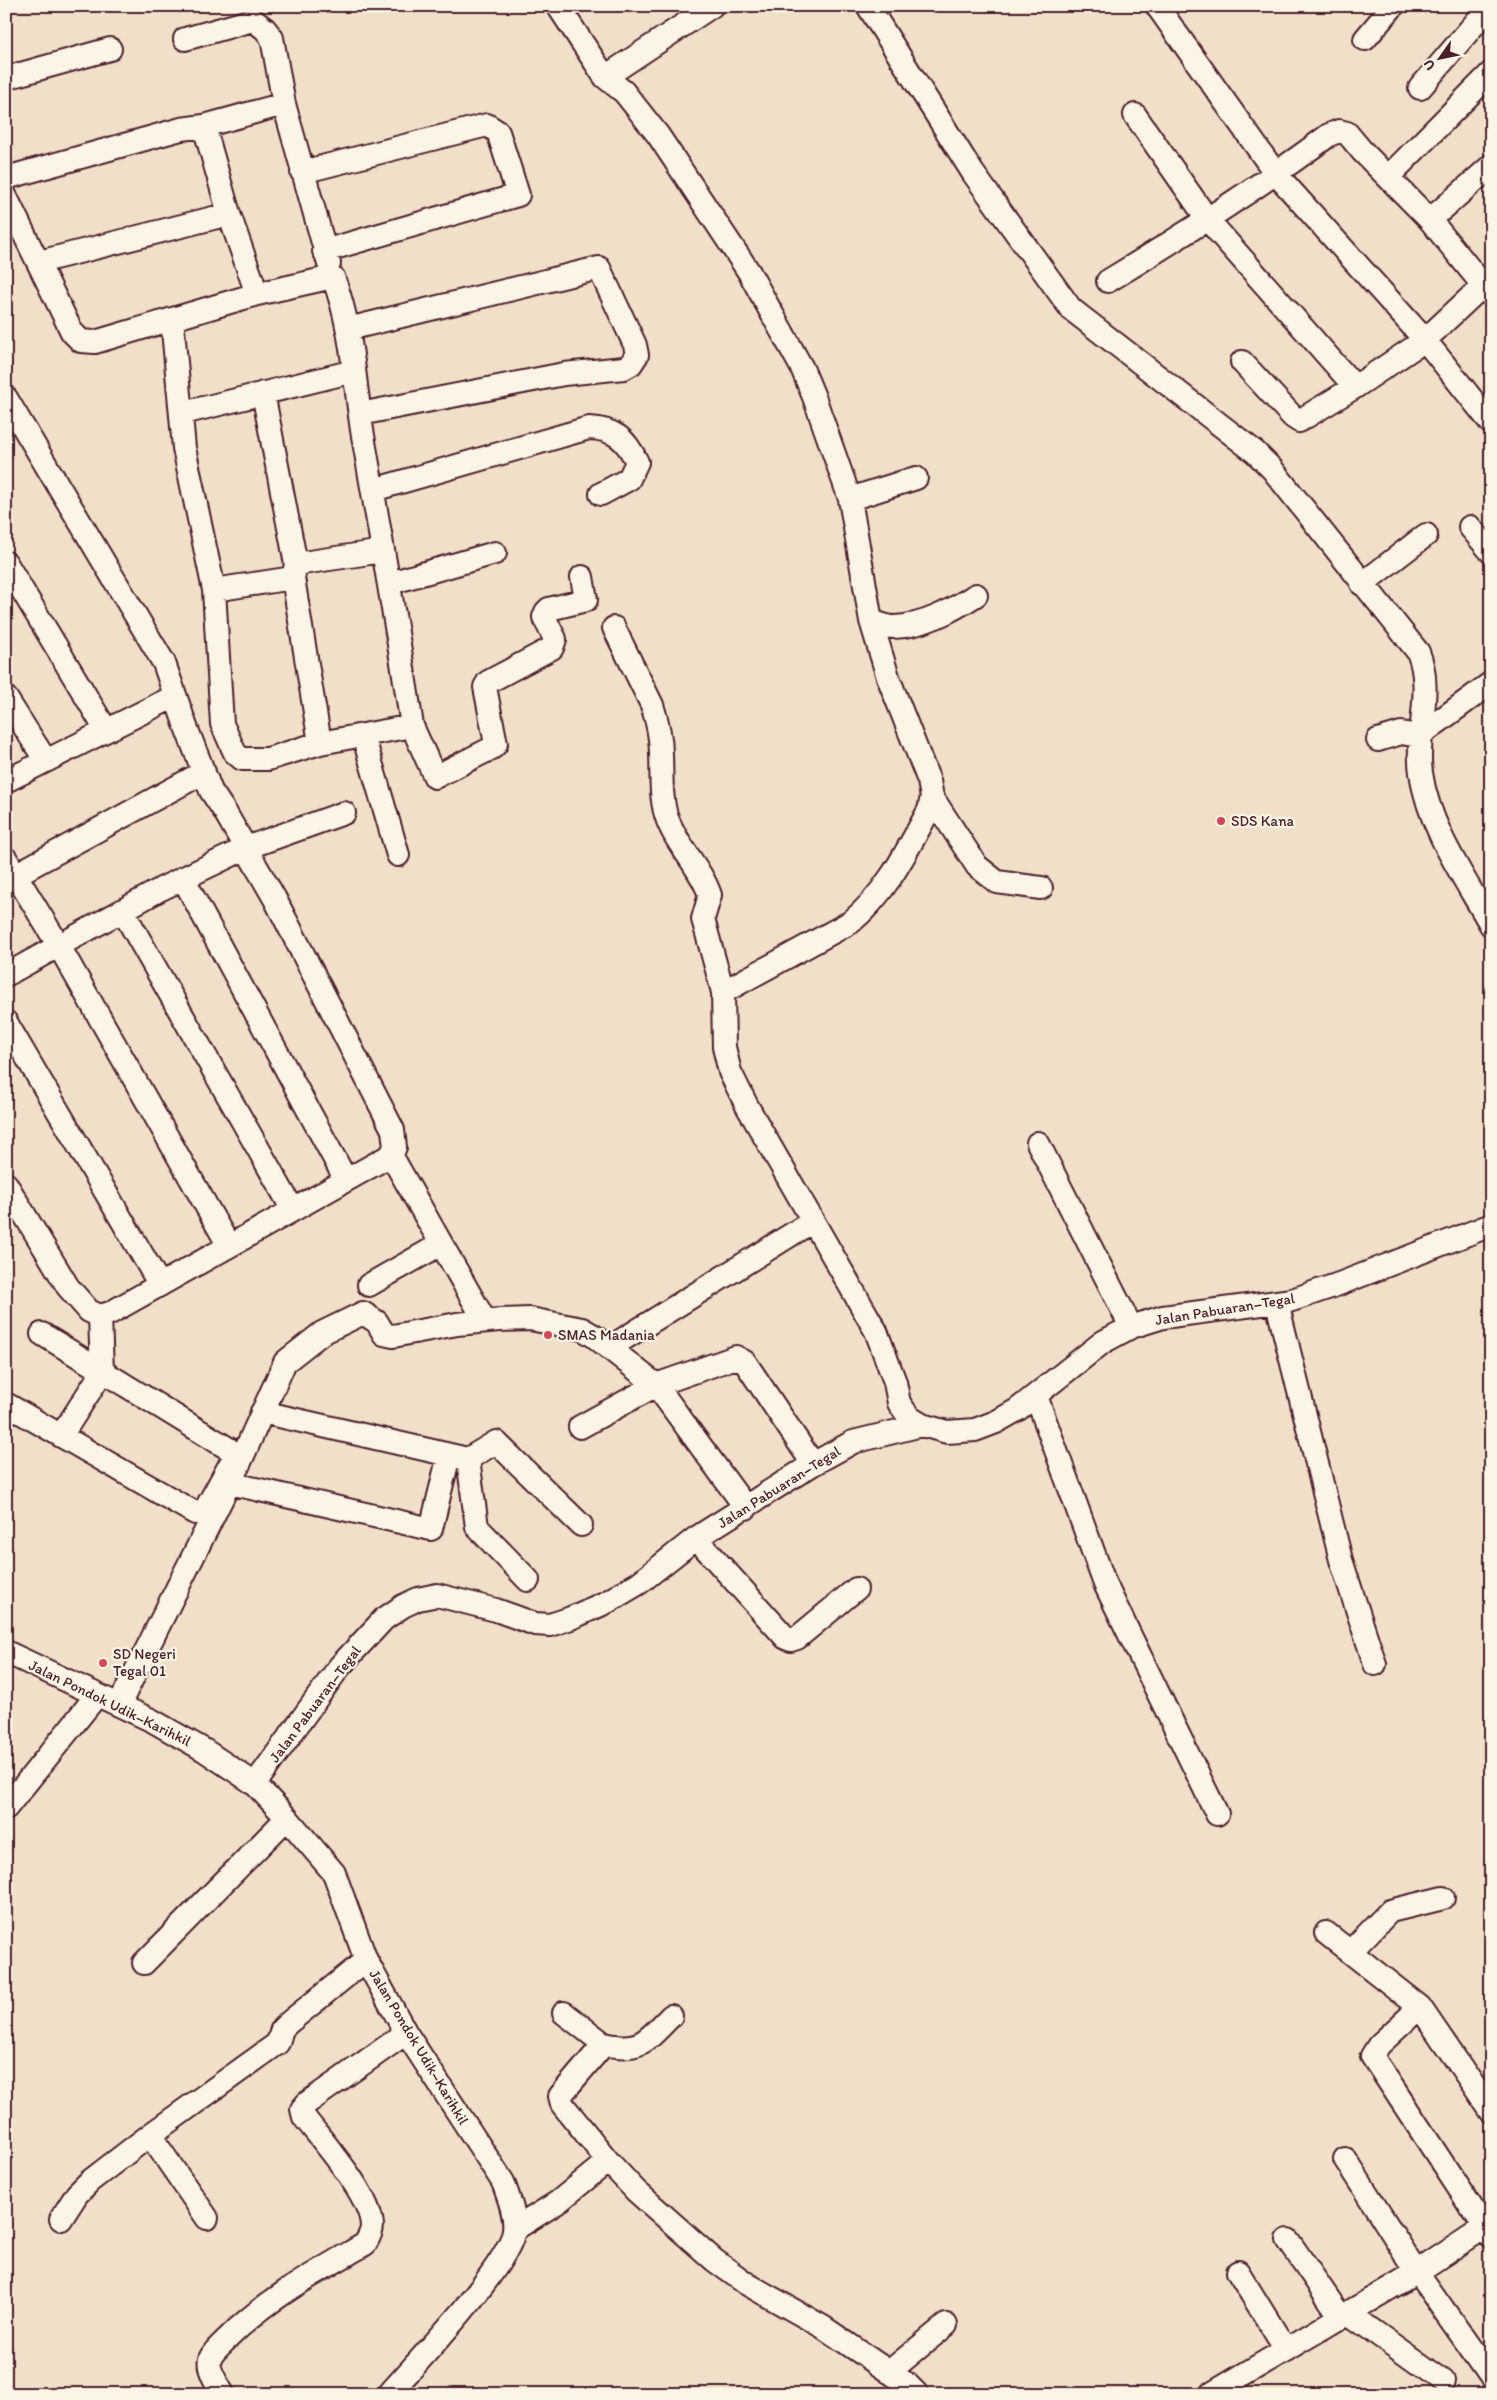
<svg xmlns="http://www.w3.org/2000/svg" width="1497" height="2400" font-family="Itim,sans-serif">
<style>
.lines{fill:none;stroke-linecap:round;stroke-linejoin:round}
.minor-casing{stroke:#4a1f2b;stroke-width:26}
.minor{stroke:#fcf5e5;stroke-width:22}
.poi-dot{fill:#d1495b;stroke:#fcf5e5;stroke-width:2}
.labels{text-anchor:middle;stroke-width:4.5;stroke-linejoin:round;paint-order:stroke}
.poi-label{font-size:15px;fill:#4a1f2b;stroke:#fcf5e5;text-anchor:start}
.street-label{font-size:15px;fill:#4a1f2b;stroke:#fcf5e5}
</style>
<rect width="100%" height="100%" fill="#f1e0c9"/>
<filter id="ink" filterUnits="userSpaceOnUse"><feTurbulence type="fractalNoise" baseFrequency=".02" numOctaves="2"/><feDisplacementMap in="SourceGraphic" scale="10" xChannelSelector="R" yChannelSelector="G"/><feConvolveMatrix kernelMatrix="1 2 1 2 8 2 1 2 1" color-interpolation-filters="sRGB"/></filter>
<g filter="url(#ink)">
<g class="lines">
<g class="minor-casing">
<path id="minor" d="M 558,6 L 605,77 L 624,92 L 658,135 L 749,272 L 802,368 L 814,397 L 850,499 L 871,621 L 888,677 L 929,781 L 932,797 L 929,810 C 906,852 888,891 851,922 L 723,992 L 724,1047 L 730,1072 L 747,1106 L 876,1331 L 895,1382 L 899,1403 L 909,1417 L 922,1425
M 868,6 L 973,173 L 1071,309 L 1255,452 L 1272,469 L 1418,652 C 1434,690 1415,733 1421,773 C 1429,828 1464,877 1491,925
M 1157,6 L 1276,174 L 1425,340 L 1491,423
M 185,39 L 253,20 L 265,29 L 272,38 L 284,104 L 329,264
M 1365,39 L 1393,6
M 605,77 L 712,6
M 6,78 L 110,49
M 1420,88 L 1490,6
M 1135,115 L 1208,220 L 1355,387
M 204,126 L 229,214 L 257,294
M 302,172 L 487,125 L 498,132 L 518,195 L 324,251
M 1388,177 L 1491,73
M 6,178 L 181,129 L 204,126 L 284,104
M 6,197 L 72,332 L 81,341 L 95,342 L 257,294 L 333,277 C 352,326 354,378 362,430 C 379,528 397,627 412,726 L 320,743 L 268,759 L 242,759 L 235,753 L 222,724 L 214,590 L 184,448 L 172,319
M 1430,220 L 1491,166
M 39,262 L 229,214
M 1108,281 C 1184,235 1258,188 1329,135 L 1339,131 L 1347,133 L 1362,151 L 1430,220 L 1491,295
M 348,329 L 599,268 L 635,345 L 637,355 L 631,364 L 624,368 L 564,374 L 360,414
M 1242,362 L 1293,417 L 1299,421 L 1355,387 L 1425,340 L 1491,278
M 6,398 L 164,663 L 186,727 L 211,791 L 225,812 L 275,899 L 393,1130 L 395,1147 L 391,1155 L 110,1313 L 100,1316 L 89,1311 L 68,1287 L 6,1184
M 183,413 L 354,371
M 373,490 L 589,428 C 615,429 626,439 637,462 L 629,479 L 601,494
M 850,499 L 916,478
M 1470,527 L 1491,552
M 6,563 L 106,730
M 296,564 L 383,551
M 293,578 L 320,743
M 390,583 L 495,553
M 1362,584 L 1426,535
M 214,590 L 293,578 L 296,564 L 263,393
M 871,621 C 878,623 887,627 894,627 C 924,626 951,611 976,595
M 614,628 L 652,705 C 657,720 661,737 661,754 C 662,774 660,795 666,815 C 675,844 700,866 710,895 L 703,919 L 723,992
M 6,698 L 46,761
M 412,726 L 435,777 L 492,748 L 496,744 L 485,687 L 488,682 L 552,648 L 555,639 L 544,617 L 546,612 L 549,609 L 586,600 L 582,577
M 363,735 L 398,855
M 1378,740 L 1401,733 L 1419,736 L 1491,683
M 6,781 L 175,696
M 932,797 L 977,866 L 997,882 L 1041,888
M 6,859 L 59,946 L 229,1246
M 183,878 L 346,1180
M 6,880 L 204,772
M 123,911 L 293,1210
M 6,975 L 161,889 L 246,848 L 344,813
M 6,1022 L 160,1285
M 1038,1143 L 1131,1327
M 391,1155 L 481,1314
M 369,1285 L 441,1244
M 1277,1303 L 1341,1560 L 1375,1664
M 609,1348 L 813,1221
M 1036,1396 L 1105,1584 L 1217,1814
M 6,1404 L 195,1513 L 205,1510 L 232,1461 L 233,1453 L 229,1449 L 42,1334
M 262,1412 L 463,1458
M 580,1427 L 656,1385 L 736,1357 L 745,1362 L 813,1464
M 61,1436 L 102,1372 L 100,1316
M 229,1483 L 431,1529 L 449,1455
M 696,1538 L 786,1638 L 791,1640 L 797,1638 L 856,1589
M 528,1580 L 477,1527 L 468,1459 L 496,1442 L 581,1525
M 6,1652 L 153,1721 L 204,1750 L 255,1784 L 287,1818 L 334,1873 L 366,1960 L 406,2033 L 503,2182 C 508,2196 516,2215 514,2230 C 510,2265 416,2363 389,2394
M 119,1705 L 241,1460 L 285,1362 L 322,1333 L 363,1313 L 377,1322 L 384,1334 L 393,1336 L 457,1324 L 499,1320 L 530,1319 L 582,1329 L 594,1336 L 656,1385 L 746,1508
M 255,1784 L 340,1666 L 384,1619 L 403,1606 L 418,1599 L 437,1595 L 496,1610 L 535,1624 L 550,1625 L 571,1618 L 607,1602 L 639,1583 L 696,1538 L 813,1464 L 853,1442 L 922,1425 L 947,1432 L 975,1430 L 996,1422 L 1017,1410 L 1103,1342 L 1131,1327 L 1163,1317 L 1292,1300 L 1339,1284 L 1491,1225
M 6,1808 L 97,1695
M 1326,1933 L 1420,2007 L 1491,2111
M 1350,1952 L 1390,1911 L 1443,1898
M 144,1963 L 287,1818
M 1420,2007 L 1379,2045 L 1372,2056 L 1491,2237
M 564,2013 L 604,2044 L 560,2096 L 562,2104 L 608,2161
M 604,2044 C 641,2052 646,2041 671,2016
M 1345,2159 L 1417,2272 L 1491,2377
M 207,2218 L 150,2135 L 278,2043 L 282,2029 L 287,2024 L 366,1960
M 61,2219 L 77,2194 L 90,2181 L 150,2135
M 515,2229 L 558,2202 L 608,2161 L 636,2191 L 714,2260 L 747,2284 L 823,2327 L 907,2384 L 917,2394
M 1288,2240 L 1341,2317
M 1238,2272 L 1286,2350
M 1348,2313 L 1443,2381
M 889,2372 L 946,2325
M 223,2394 C 218,2385 207,2369 210,2359 C 213,2351 222,2344 228,2338 C 268,2298 317,2272 365,2244 C 368,2239 372,2232 372,2226 C 371,2195 323,2142 304,2117 L 302,2109 L 307,2103 L 406,2033
M 1211,2394 L 1417,2272 L 1491,2223"/>
</g>
<use href="#minor" class="minor"/>
</g>
</g>
<g class="poi-dot">
<circle cx="1221" cy="821" r="5"/>
<circle cx="548" cy="1335" r="5"/>
<circle cx="103" cy="1663" r="5"/>
</g>
<g class="labels">
<g class="poi-label">
<text x="1231" y="826">SDS Kana</text>
<text x="558" y="1340">SMAS Madania</text>
<text x="113" y="1659">SD Negeri<tspan x="113" dy="17">Tegal 01</tspan></text>
</g>
<g class="street-label">
<text transform="translate(1225 1309) rotate(-9)" y="5">Jalan Pabuaran–Tegal</text>
<text transform="translate(779 1487) rotate(-32)" y="5">Jalan Pabuaran–Tegal</text>
<text transform="translate(110 1703) rotate(26)" y="5">Jalan Pondok Udik–Karihkil</text>
<text transform="translate(315 1704) rotate(-53)" y="5">Jalan Pabuaran–Tegal</text>
<text transform="translate(419 2047) rotate(59)" y="5">Jalan Pondok Udik–Karihkil</text>
</g>
</g>
<rect width="1497" height="2400" fill="none" stroke="#fcf5e5" stroke-width="25"/>
<rect x="12" y="12" width="1472" height="2375" fill="none" stroke="#4a1f2b" stroke-width="2" filter="url(#ink)"/>
<g transform="translate(1440 58) rotate(237)" stroke="#fcf5e5" stroke-width="4" paint-order="stroke">
<path d="M0-4L9 19L0 12L-9 19Z" fill="#4a1f2b"/>
<text y="-8" font-size="14" font-weight="bold" text-anchor="middle" fill="#4a1f2b">U</text>
</g>
</svg>
